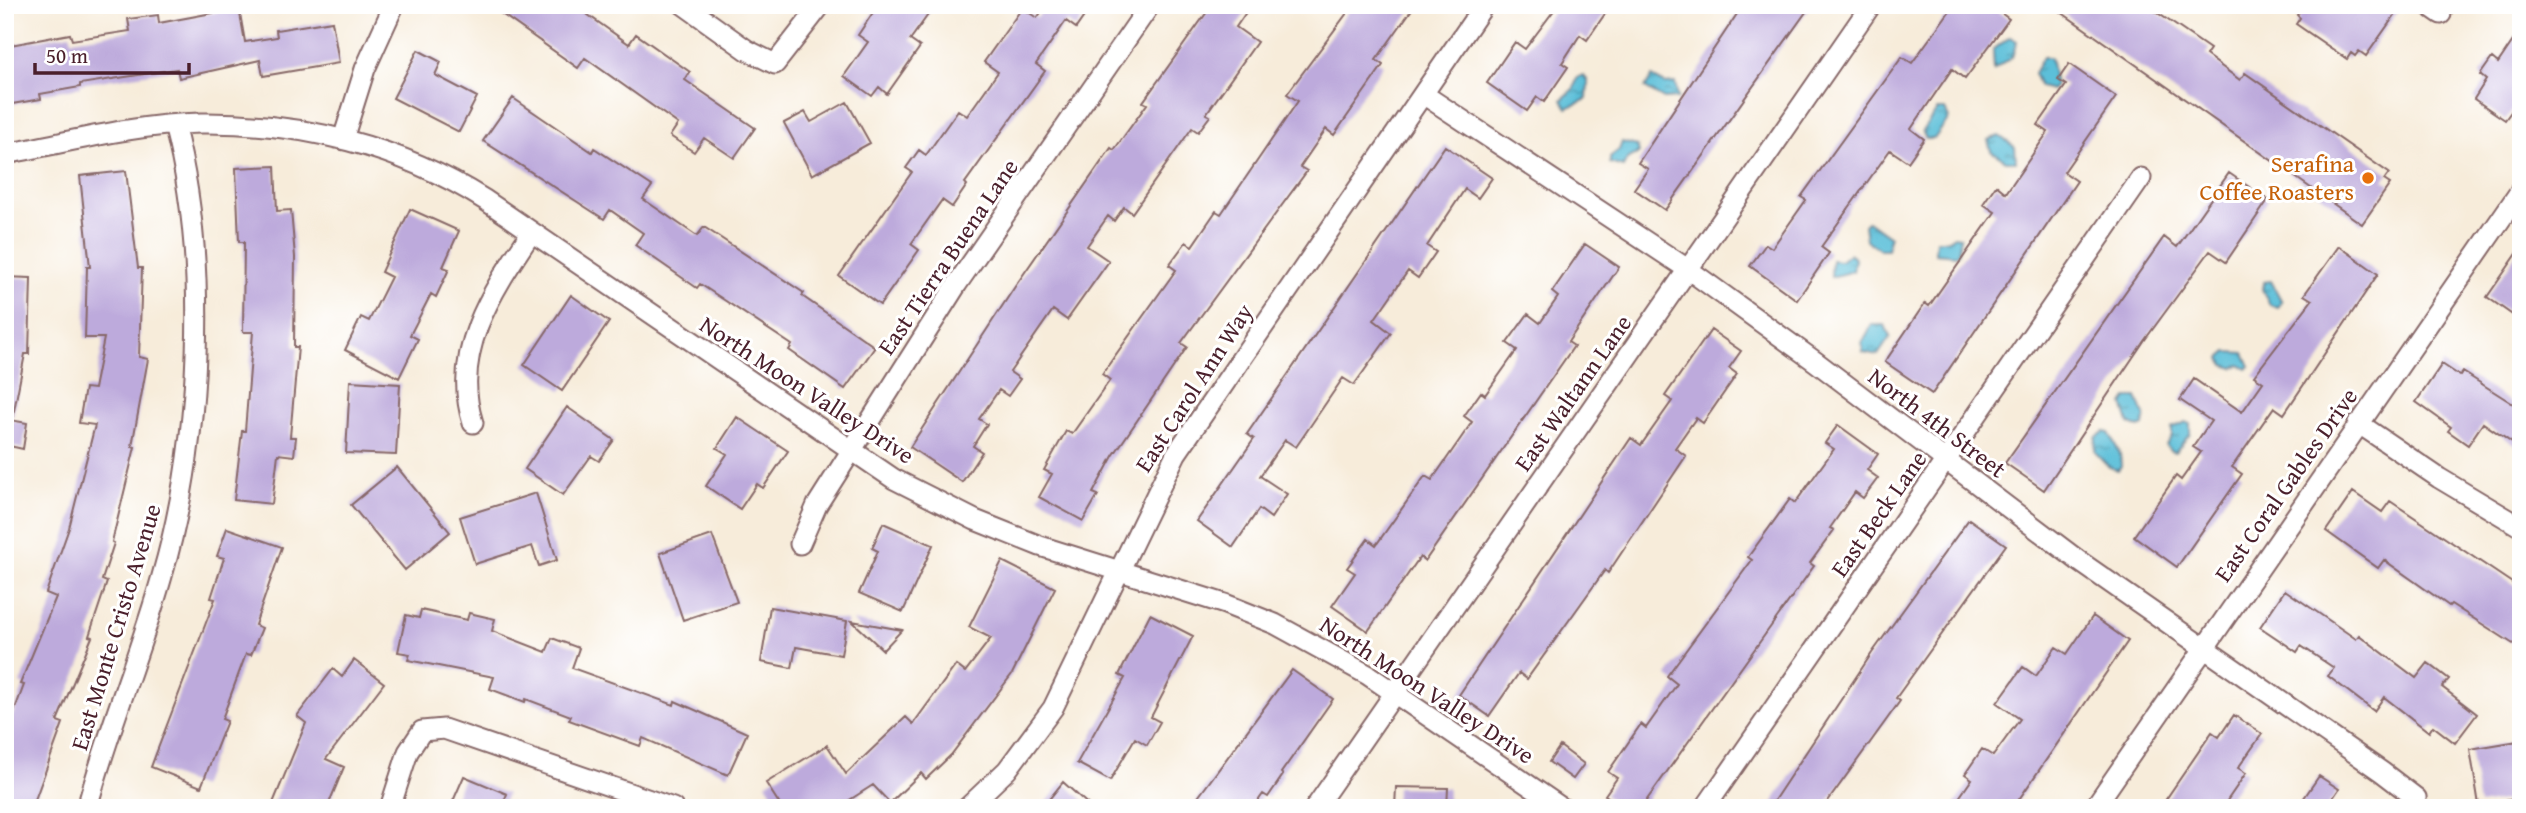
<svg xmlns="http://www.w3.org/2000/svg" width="2526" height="813" font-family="'Gentium Book Plus',serif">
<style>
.water{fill:url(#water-ripples);stroke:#526f82;stroke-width:2}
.building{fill:#bdaadc}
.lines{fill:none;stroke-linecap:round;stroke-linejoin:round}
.minor-casing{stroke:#876768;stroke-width:23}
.minor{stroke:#fff;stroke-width:19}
.food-dot{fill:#e8710a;stroke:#fff;stroke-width:2.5}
.labels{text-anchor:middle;stroke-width:6;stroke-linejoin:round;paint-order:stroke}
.food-label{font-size:24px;fill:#c56008;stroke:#fff;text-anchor:end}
.street-label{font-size:24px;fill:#4a1f2b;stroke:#fff}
</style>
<defs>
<pattern id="water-ripples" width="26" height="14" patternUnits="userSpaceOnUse" patternTransform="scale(1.75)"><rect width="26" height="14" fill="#5bbfd9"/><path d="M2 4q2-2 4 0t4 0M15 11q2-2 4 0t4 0" fill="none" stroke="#4d9bb0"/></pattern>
</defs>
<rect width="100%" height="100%" fill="#fff"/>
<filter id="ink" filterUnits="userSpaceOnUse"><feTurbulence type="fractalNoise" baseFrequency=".0143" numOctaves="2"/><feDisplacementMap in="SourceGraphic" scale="14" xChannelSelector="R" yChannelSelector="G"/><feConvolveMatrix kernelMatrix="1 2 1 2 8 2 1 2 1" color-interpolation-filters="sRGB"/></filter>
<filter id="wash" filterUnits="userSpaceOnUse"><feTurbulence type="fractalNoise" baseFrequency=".00686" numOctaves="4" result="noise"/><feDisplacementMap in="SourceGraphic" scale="28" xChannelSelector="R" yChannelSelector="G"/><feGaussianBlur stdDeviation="1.57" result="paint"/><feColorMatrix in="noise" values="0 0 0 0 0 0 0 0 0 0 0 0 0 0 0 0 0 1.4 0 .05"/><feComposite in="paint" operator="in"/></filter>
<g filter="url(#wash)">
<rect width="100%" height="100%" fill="#f7ecda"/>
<path class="water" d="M 2010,37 L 2017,41 L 2012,57 L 1994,70 L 1993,50 Z
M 2043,57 L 2050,57 L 2055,86 L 2051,90 L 2040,87 L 2034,73 Z
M 1583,75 L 1588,81 L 1587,99 L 1567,108 L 1562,100 L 1574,88 L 1577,78 Z
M 1652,77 L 1665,84 L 1675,83 L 1678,98 L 1664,99 L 1645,88 Z
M 1937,110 L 1945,110 L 1949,118 L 1934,139 L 1926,139 L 1922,131 Z
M 1999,136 L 2015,147 L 2016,161 L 2006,161 L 1991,151 L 1988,140 Z
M 1622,142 L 1637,146 L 1639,153 L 1627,159 L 1623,167 L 1610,163 L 1610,157 L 1619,150 Z
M 1868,221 L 1890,237 L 1887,249 L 1879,249 L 1866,240 L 1864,225 Z
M 1954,236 L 1961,237 L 1957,255 L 1935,253 L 1936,240 L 1948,240 Z
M 1849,254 L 1855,259 L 1853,271 L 1831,277 L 1832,260 L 1841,261 Z
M 2271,281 L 2282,302 L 2278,307 L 2270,305 L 2262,289 L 2264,282 Z
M 1872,325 L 1885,325 L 1890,337 L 1878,355 L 1863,352 L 1862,343 Z
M 2228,352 L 2244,353 L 2250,366 L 2247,369 L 2240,365 L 2234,368 L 2224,365 L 2221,358 Z
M 2127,398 L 2137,398 L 2145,417 L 2143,426 L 2139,428 L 2129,423 L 2123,404 Z
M 2186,422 L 2190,424 L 2190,434 L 2175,452 L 2170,451 L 2166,445 L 2172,436 L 2172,428 Z
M 2104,432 L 2109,433 L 2120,454 L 2121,466 L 2118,470 L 2109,467 L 2095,452 L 2096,437 Z"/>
<g id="blocks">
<path class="building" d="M 489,5 L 574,5 L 629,44 L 636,34 L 690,72 L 685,80 L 755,128 L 734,158 L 704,138 L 694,152 L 670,136 L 678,124 L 585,58 L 578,68 Z
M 878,5 L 935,5 L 910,40 L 920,47 L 887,94 L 879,87 L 872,96 L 844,76 L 868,42 L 858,35 Z
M 1043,5 L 1092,5 L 1076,28 L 1066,21 L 1036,64 L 1045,71 L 965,183 L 967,185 L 952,207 L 942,200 L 911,244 L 919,250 L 880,305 L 839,276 L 912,172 L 906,168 L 919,150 L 926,155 L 958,110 L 967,116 L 998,72 L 984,62 L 1022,8 L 1037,18 L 1045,7 Z
M 1212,5 L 1251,5 L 1236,27 L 1257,42 L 1206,114 L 1210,116 L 1198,132 L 1192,128 L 1132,213 L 1124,207 L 1114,221 L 1108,216 L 1087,246 L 1109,261 L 1067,320 L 1053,310 L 1010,372 L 1020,379 L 1008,396 L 999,390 L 979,419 L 987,424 L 973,446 L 982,452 L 962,482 L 910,447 L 1016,285 L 1111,148 L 1114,150 L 1147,104 L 1143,102 Z
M 1353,5 L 1415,5 L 1376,60 L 1383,65 L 1334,135 L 1326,129 L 1300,167 L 1307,171 L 1181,343 L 1187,347 L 1113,456 L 1093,493 L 1098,495 L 1083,521 L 1039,497 L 1052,474 L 1044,470 L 1066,431 L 1072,434 L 1110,380 L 1102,374 L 1176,270 L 1169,265 L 1186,242 L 1192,246 L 1216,211 L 1221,214 L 1298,101 L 1287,94 Z
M 1558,5 L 1611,5 L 1587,40 L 1580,35 L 1562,63 L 1568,67 L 1544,102 L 1537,97 L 1527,111 L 1487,83 L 1515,42 L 1525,49 Z
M 1743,5 L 1811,5 L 1665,210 L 1634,189 L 1648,169 L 1638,163 Z
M 1954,5 L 1990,5 L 2009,19 L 1965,79 L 1952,69 L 1911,129 L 1924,139 L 1908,162 L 1890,150 L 1821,247 L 1829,253 L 1797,300 L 1750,266 L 1766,244 L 1772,248 L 1806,200 L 1801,197 L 1902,57 L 1912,63 Z
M 2051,5 L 2146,5 L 2210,49 L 2206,55 L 2240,80 L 2245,73 L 2389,173 L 2384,180 L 2390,184 L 2362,224 Z
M 2304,5 L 2402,5 L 2366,56 L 2359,51 L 2355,56 L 2351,53 L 2347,59 L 2296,24 L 2300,18 L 2297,15 Z
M 239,8 L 245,42 L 277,37 L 276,30 L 332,21 L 339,63 L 263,76 L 260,60 L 179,78 L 177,69 L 80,84 L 80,87 L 40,94 L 41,99 L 12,104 L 5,46 L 70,34 L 72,40 L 130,31 L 128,19 L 158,15 L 159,23 Z
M 2521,29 L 2521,98 L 2505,120 L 2474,99 L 2486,80 L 2480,75 L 2492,58 L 2498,63 Z
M 418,50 L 441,62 L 435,75 L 477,97 L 459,132 L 393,98 Z
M 2069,64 L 2116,97 L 2064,172 L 2077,181 L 1932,394 L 1885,362 L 1925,303 L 1929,306 L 1995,212 L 1983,204 L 1996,185 L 2006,193 L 2048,132 L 2038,125 L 2066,85 L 2058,80 Z
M 513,98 L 592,152 L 594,148 L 652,186 L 643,199 L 697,236 L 704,227 L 804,293 L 802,296 L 875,347 L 845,389 L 789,350 L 792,345 L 700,284 L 697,288 L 635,245 L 643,233 L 610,210 L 604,219 L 483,141 Z
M 847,102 L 870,143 L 812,175 L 784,123 L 805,112 L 811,122 Z
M 1445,146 L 1492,178 L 1478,198 L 1465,189 L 1427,246 L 1436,252 L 1418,278 L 1408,271 L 1374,320 L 1391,333 L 1354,385 L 1343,378 L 1296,447 L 1285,440 L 1260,476 L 1287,494 L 1271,518 L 1259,509 L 1233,547 L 1197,521 L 1254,439 L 1247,434 Z
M 275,166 L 277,211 L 291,210 L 295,257 L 294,347 L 298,347 L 290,437 L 296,437 L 294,456 L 278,454 L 272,504 L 234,500 L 242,431 L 245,431 L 253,332 L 243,332 L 244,242 L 239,242 L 236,168 Z
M 126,171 L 138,268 L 142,268 L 139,357 L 148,359 L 132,446 L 135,447 L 112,542 L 114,543 L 102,580 L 107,582 L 89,636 L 92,637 L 57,721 L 63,723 L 32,808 L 5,808 L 5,736 L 24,685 L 20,684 L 56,597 L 46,593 L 69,528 L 95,425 L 79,423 L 85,388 L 94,389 L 104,338 L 85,338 L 87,267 L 90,267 L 80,176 Z
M 2229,173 L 2268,200 L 2226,262 L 2210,251 L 2144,341 L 2044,490 L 2005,463 L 2164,237 L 2177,247 Z
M 410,209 L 459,231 L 443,267 L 449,269 L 436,297 L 431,294 L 410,335 L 418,339 L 399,378 L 345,350 L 361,317 L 369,321 L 391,277 L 381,272 Z
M 1585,244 L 1619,267 L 1568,342 L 1574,346 L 1425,561 L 1420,557 L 1368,631 L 1332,606 L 1355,573 L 1347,568 L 1368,539 L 1376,545 L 1425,476 L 1432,480 L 1472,422 L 1464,416 L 1481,392 L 1485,395 L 1517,350 L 1507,343 L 1528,314 L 1540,323 L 1558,297 L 1552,292 Z
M 2339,246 L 2378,274 L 2284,414 L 2274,407 L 2232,467 L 2242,474 L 2177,567 L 2134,536 L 2176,476 L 2181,480 L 2201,452 L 2193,447 L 2211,421 L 2180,400 L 2194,379 L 2242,412 L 2263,382 L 2254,376 L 2312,300 L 2304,295 Z
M 2521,248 L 2521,321 L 2487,297 Z
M 5,277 L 31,278 L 29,354 L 25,354 L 13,416 L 5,415 Z
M 571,295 L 609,322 L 562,391 L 524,365 Z
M 1711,330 L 1741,351 L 1729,368 L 1737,374 L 1703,423 L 1696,418 L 1675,448 L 1686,456 L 1608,573 L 1605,570 L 1527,679 L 1519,673 L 1489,716 L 1459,695 L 1631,438 L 1641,445 L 1672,401 L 1665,396 Z
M 2442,364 L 2460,376 L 2463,372 L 2521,409 L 2521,449 L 2483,423 L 2468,445 L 2448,431 L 2451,427 L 2416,402 Z
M 350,381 L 400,384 L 396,455 L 346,453 Z
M 567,407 L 614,440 L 599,461 L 591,456 L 563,495 L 525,469 Z
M 737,417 L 788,451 L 763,488 L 757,484 L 740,509 L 706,486 L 727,454 L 717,448 Z
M 5,419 L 27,423 L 23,449 L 5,445 Z
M 1838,425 L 1878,454 L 1867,470 L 1878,478 L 1863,498 L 1855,492 L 1830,528 L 1834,530 L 1810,563 L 1814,566 L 1641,808 L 1624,808 L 1605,795 L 1617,778 L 1608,772 L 1641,724 L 1646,728 L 1677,684 L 1667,676 L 1752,560 L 1748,557 L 1790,499 L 1795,503 L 1834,449 L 1825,443 Z
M 397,467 L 450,532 L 405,570 L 351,505 Z
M 2353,492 L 2382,512 L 2390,501 L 2521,589 L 2521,649 L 2451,604 L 2449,606 L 2384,560 L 2378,568 L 2326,531 Z
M 536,493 L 557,560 L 539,566 L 532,546 L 475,564 L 460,517 Z
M 1969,519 L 2006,545 L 1896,698 L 1900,701 L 1823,808 L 1769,808 L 1872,653 Z
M 883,523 L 933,545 L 903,612 L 859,593 L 878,551 L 872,548 Z
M 227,528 L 282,547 L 255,625 L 262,628 L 251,655 L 246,654 L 222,719 L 227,721 L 201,787 L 151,767 L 215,599 L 211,598 L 224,558 L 217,556 Z
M 712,535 L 737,602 L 683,620 L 660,553 Z
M 1002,561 L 1055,588 L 1012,674 L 951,755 L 926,779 L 921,773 L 890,803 L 873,785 L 837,808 L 782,808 L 766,783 L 827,745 L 846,774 L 906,717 L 913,724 L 956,665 L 965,672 L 991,638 L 969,627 Z
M 2285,590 L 2356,639 L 2359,635 L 2416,678 L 2428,663 L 2449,679 L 2442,687 L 2477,714 L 2455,743 L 2433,726 L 2429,732 L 2384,697 L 2374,711 L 2328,676 L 2334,668 L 2301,646 L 2297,652 L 2260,627 Z
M 770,607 L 847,621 L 841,655 L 796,647 L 792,668 L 761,662 Z
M 421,610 L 467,620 L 469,613 L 495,619 L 492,631 L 546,652 L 552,638 L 579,648 L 572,668 L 674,705 L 675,701 L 747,733 L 728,775 L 643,738 L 640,746 L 569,720 L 571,716 L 526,699 L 525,702 L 490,689 L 494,677 L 408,660 L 410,654 L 398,652 L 406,615 L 419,618 Z
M 1150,614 L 1193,636 L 1151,717 L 1160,722 L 1147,745 L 1135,738 L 1110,781 L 1077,763 L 1125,678 L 1119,675 Z
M 2093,616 L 2128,641 L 2013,808 L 1952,808 L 1972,779 L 1965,774 L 1982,749 L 1993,756 L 2020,719 L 1997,703 L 2023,667 L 2036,676 L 2056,647 L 2067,654 Z
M 852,621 L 902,630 L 883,650 Z
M 354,660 L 384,683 L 326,759 L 344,767 L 327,808 L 271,808 L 306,723 L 297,716 L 333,669 L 342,677 Z
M 1292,670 L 1333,699 L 1281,773 L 1283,775 L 1268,797 L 1263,794 L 1253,808 L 1206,808 L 1196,800 Z
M 2234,715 L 2262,734 L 2238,768 L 2246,773 L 2222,808 L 2160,808 L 2212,732 L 2219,737 Z
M 2518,741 L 2521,798 L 2479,805 L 2470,749 Z
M 1560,746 L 1584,764 L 1573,779 L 1549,762 Z
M 464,776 L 507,794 L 501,808 L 450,808 Z
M 2319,776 L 2339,789 L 2326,808 L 2297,808 Z
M 1063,782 L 1092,808 L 1042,808 Z
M 1396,787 L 1448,788 L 1447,808 L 1395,808 Z"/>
</g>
</g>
<g filter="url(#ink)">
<use href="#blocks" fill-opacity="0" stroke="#876768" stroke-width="2"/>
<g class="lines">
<g class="minor-casing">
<path id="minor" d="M 684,5 L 747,50 L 775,64 L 821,5
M 2428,5 L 2441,14
M 1423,94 L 1689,270 L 1816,362 L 2079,561 L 2382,772 L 2416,798 L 2413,808
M 343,139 L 365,69 L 394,5
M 5,154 C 69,142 136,124 201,123 C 301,122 400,146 485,200 L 894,479 L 975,520 L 1040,546 L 1225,604 L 1275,624 L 1368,675 L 1562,808
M 473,423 C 450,352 493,290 531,233
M 2358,423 L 2439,478 L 2521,527
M 800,544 L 817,505 L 957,284 L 1150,5
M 87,808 C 108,730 140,654 162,576 C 201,442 210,260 174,125
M 390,808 L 408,752 L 422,731 L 444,729 L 673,808
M 967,808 L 1007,770 L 1053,708 L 1176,454 L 1484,5
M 1315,808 L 1871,5
M 1705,808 L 2141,178
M 2094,808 L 2521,190"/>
</g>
<use href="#minor" class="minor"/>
</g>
</g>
<circle class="food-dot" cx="2368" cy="178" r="7"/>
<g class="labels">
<g class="food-label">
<text x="2354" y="172">Serafina<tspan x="2354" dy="28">Coffee Roasters</tspan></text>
</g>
<g class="street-label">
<text transform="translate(948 257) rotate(-56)" y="8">East Tierra Buena Lane</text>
<text transform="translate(1194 388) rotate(-57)" y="8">East Carol Ann Way</text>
<text transform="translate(807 390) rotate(33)" y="8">North Moon Valley Drive</text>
<text transform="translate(1573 393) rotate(-55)" y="8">East Waltann Lane</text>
<text transform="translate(1937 423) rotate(37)" y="8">North 4th Street</text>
<text transform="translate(2286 485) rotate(-55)" y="8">East Coral Gables Drive</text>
<text transform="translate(1879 514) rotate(-55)" y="8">East Beck Lane</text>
<text transform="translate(116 627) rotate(-73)" y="8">East Monte Cristo Avenue</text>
<text transform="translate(1427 690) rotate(33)" y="8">North Moon Valley Drive</text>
</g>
</g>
<rect width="2526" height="813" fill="none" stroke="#fff" stroke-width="28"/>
<path d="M35 63v10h154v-10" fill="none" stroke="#4a1f2b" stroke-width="3.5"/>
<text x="46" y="63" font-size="21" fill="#4a1f2b" stroke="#ffffff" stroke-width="5" paint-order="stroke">50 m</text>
</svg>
